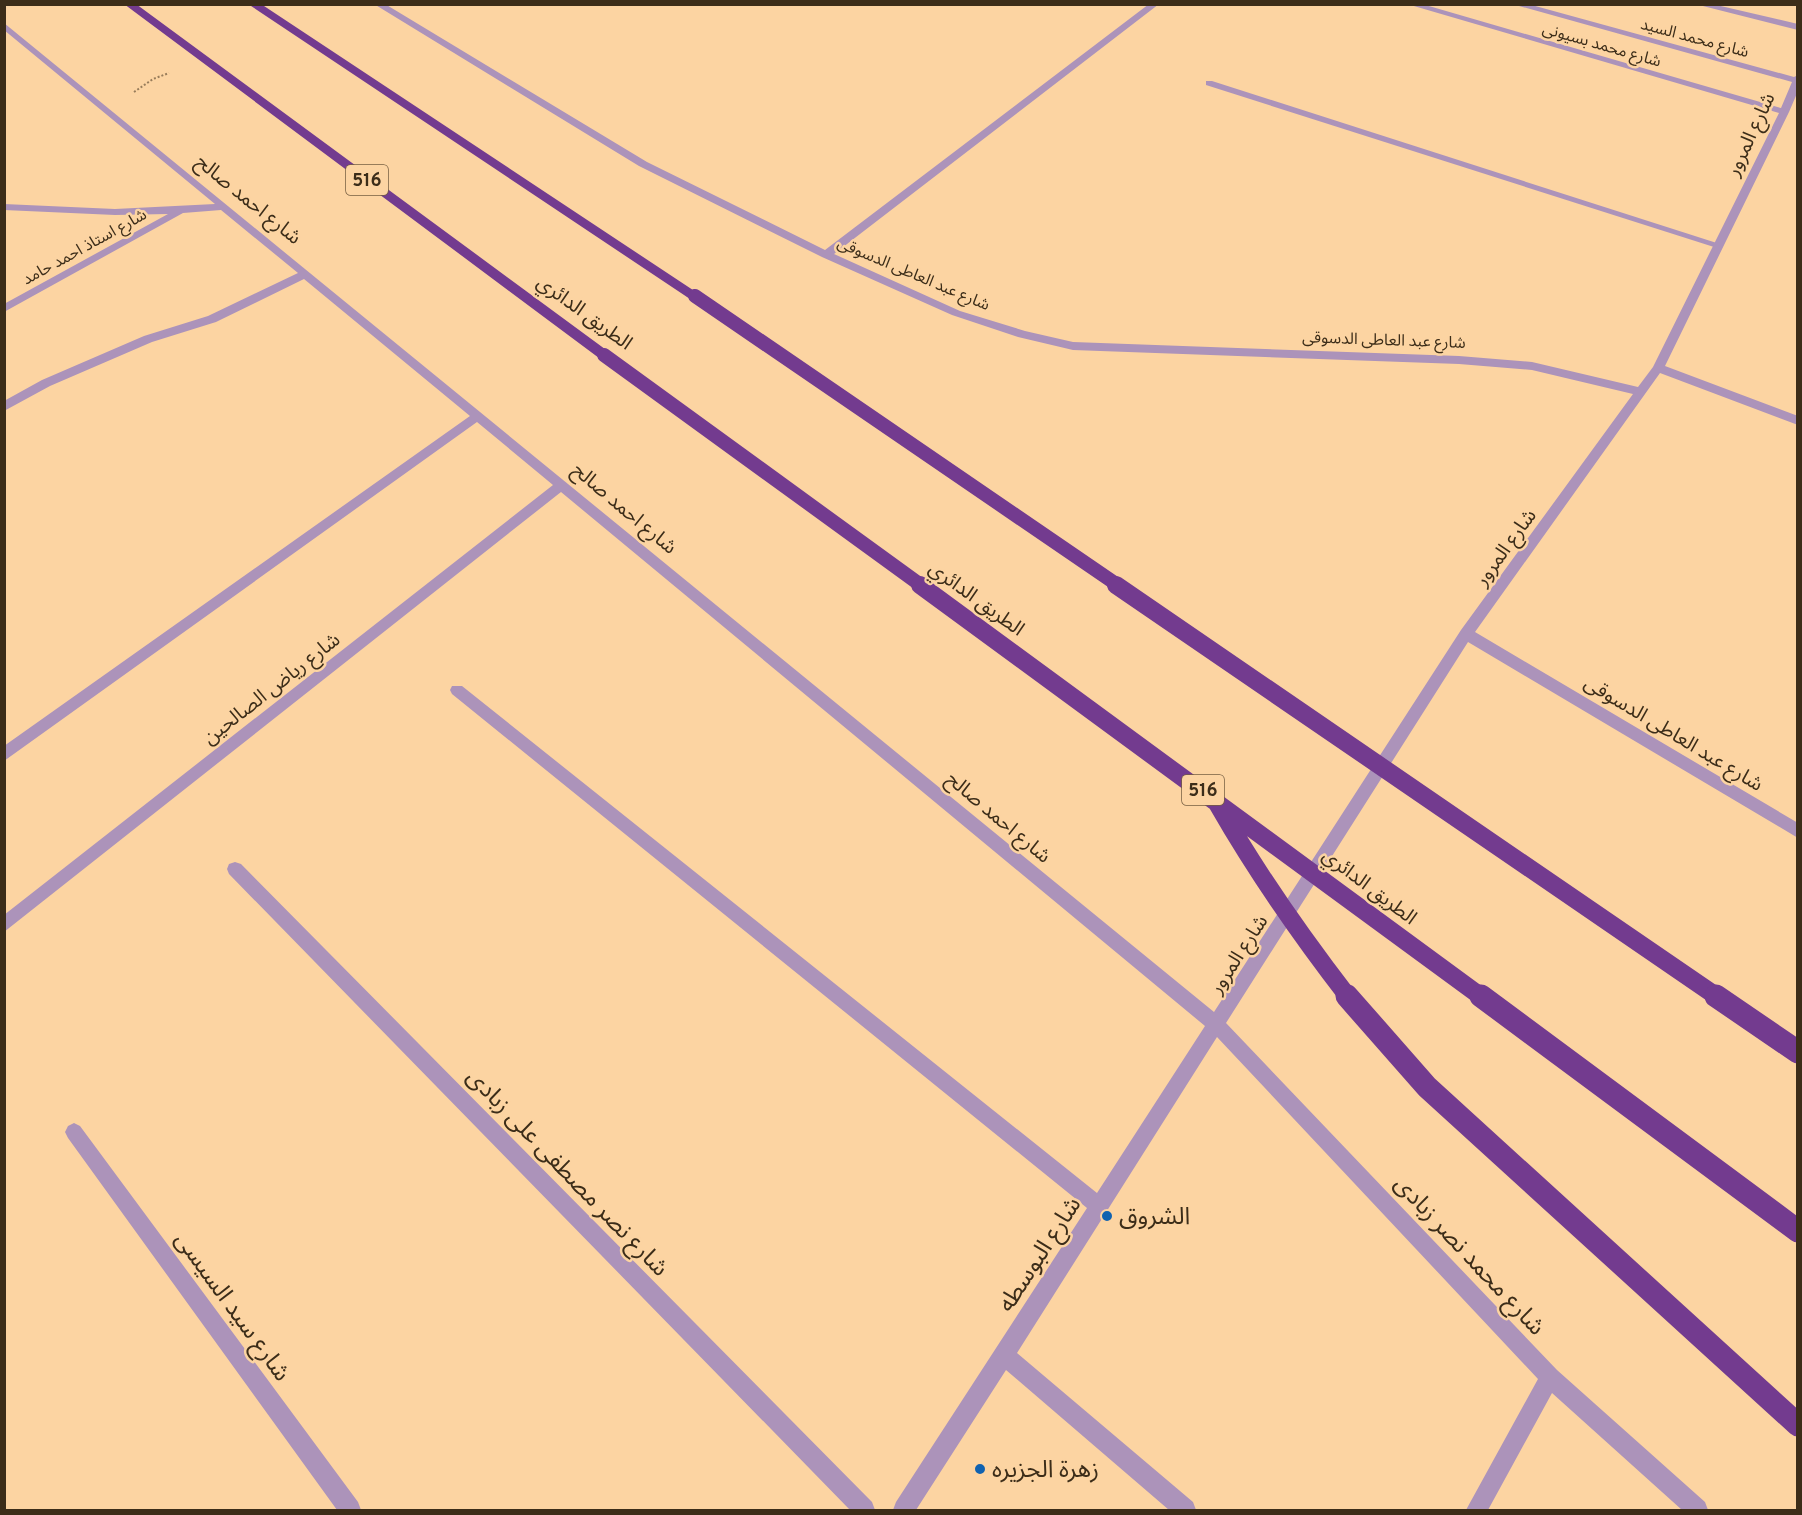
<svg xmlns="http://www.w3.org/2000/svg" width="1802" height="1515" font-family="Overpass,'Noto Sans Arabic',sans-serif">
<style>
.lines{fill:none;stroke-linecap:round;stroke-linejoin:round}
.path{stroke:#987d5b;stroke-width:2;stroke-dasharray:2 2;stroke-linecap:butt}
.service{fill:#ac93ba;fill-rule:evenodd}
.minor{fill:#ac93ba;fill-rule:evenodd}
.motorway{fill:#733b8f;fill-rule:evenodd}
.motorway-bridge-far2{stroke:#733b8f;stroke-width:14}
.motorway-bridge-far1{stroke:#733b8f;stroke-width:18}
.motorway-bridge{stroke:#733b8f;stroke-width:23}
.poi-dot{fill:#1062b0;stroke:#fcd4a2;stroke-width:2}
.labels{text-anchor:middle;stroke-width:5;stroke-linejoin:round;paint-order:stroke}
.far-street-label{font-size:16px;fill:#3c2d19;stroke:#fcd4a2}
.shield{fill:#fcd4a2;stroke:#765f42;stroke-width:1.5}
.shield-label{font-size:18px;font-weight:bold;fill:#3c2d19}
.street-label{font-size:20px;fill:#3c2d19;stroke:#fcd4a2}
.near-street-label{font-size:24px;fill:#3c2d19;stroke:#fcd4a2}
.near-poi-label{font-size:24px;fill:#3c2d19;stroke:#fcd4a2;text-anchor:start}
</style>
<rect width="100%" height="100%" fill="#fcd4a2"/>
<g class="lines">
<path class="path" d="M 134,92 L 153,79 L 169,73"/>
<path class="service" d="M 1206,81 L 1212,81 L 1723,245 L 1722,247 L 1714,247 L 1206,85 Z"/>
<path class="minor" d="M 374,4 L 385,4 L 647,162 L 825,250 L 1149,4 L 1159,4 L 834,254 L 960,311 L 1025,331 L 1073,342 L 1459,356 L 1532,362 L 1638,387 L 1653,367 L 1779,113 L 1407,4 L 1422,4 L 1781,108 L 1792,82 L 1512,4 L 1528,4 L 1794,77 L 1798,75 L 1798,91 L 1789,112 L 1665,366 L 1798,416 L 1798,425 L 1660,373 L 1475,632 L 1798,823 L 1798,838 L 1468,642 L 1226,1023 L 1557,1370 L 1705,1502 L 1708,1510 L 1682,1510 L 1552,1393 L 1488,1510 L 1466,1510 L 1538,1379 L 1217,1037 L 1017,1353 L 1193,1502 L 1196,1510 L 1169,1510 L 1006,1370 L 916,1510 L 893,1510 L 896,1502 L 1087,1208 L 452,694 L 450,690 L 452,686 L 462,686 L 1097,1193 L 1205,1026 L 561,492 L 4,932 L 4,915 L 553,485 L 477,422 L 4,761 L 4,746 L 470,416 L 304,279 L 216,322 L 152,342 L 50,386 L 4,411 L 4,401 L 42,380 L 144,336 L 208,316 L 298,273 L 221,210 L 183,213 L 4,312 L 4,304 L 168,214 L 115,215 L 4,210 L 4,204 L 115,209 L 215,204 L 4,30 L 4,23 L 1214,1012 L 1461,630 L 1633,394 L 1532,370 L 1459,364 L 1073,350 L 1018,337 L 952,315 L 822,257 L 639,166 Z
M 1695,4 L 1712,4 L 1798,24 L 1798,30 Z
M 235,862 L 241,864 L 872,1502 L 875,1510 L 850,1510 L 229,874 L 227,869 L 229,864 Z
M 74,1123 L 80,1126 L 358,1502 L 361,1510 L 337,1510 L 68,1138 L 65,1132 L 68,1126 Z"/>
<path class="motorway" d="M 124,4 L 136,4 L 609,352 L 611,355 L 609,358 L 599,358 Z
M 248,4 L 261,4 L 702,296 L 700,299 L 690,299 Z"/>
<path class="motorway-bridge-far2" d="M 695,296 L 1119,586
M 604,355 L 922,586"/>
<path class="motorway-bridge-far1" d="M 920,585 L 1483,998
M 1116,585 L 1719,998
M 1218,805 C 1257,873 1301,936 1349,998"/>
<path class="motorway-bridge" d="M 1347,996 L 1427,1087 L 1798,1425
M 1481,996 L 1798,1231
M 1716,996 L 1798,1052"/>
</g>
<g class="poi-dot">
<circle cx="1107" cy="1216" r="6"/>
<circle cx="980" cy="1469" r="6"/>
</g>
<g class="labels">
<g class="far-street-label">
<text transform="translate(1695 37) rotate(15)" y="6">شارع محمد السيد</text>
<text transform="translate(1602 44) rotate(16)" y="6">شارع محمد بسيونى</text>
<text transform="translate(84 246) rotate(-29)" y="6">شارع استاذ احمد حامد</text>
<text transform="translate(914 273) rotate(23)" y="6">شارع عبد العاطى الدسوقى</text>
<text transform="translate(1384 339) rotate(2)" y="6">شارع عبد العاطى الدسوقى</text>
</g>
<g class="shield">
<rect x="346" y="165" width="42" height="30" rx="4.5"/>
<rect x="1182" y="775" width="42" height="30" rx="4.5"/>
</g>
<g class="shield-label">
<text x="367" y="186">516</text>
<text x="1203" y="796">516</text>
</g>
<g class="street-label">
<text transform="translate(1750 134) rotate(-65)" y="7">شارع المرور</text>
<text transform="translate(249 199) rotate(39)" y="7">شارع احمد صالح</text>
<text transform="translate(585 312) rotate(36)" y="7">الطريق الدائري</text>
<text transform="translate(625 508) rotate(40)" y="7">شارع احمد صالح</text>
<text transform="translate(1505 547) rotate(-54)" y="7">شارع المرور</text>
<text transform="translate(977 598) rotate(36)" y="7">الطريق الدائري</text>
<text transform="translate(271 688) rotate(-38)" y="7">شارع رياض الصالحين</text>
<text transform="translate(1674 733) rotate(31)" y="7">شارع عبد العاطى الدسوقى</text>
<text transform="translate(999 817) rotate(40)" y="7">شارع احمد صالح</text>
<text transform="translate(1370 886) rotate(37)" y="7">الطريق الدائري</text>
<text transform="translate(1238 954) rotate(-57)" y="7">شارع المرور</text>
</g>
<g class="near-street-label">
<text transform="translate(568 1172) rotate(46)" y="8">شارع نصر مصطفى على زبادى</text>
<text transform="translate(1039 1254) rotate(-57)" y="8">شارع البوسطه</text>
<text transform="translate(1470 1255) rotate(47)" y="8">شارع محمد نصر زبادى</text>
<text transform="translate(233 1306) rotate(54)" y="8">شارع سيد السيسى</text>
</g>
<g class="near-poi-label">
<text x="1119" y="1224">الشروق</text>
<text x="992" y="1477">زهرة الجزيره</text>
</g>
</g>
<rect width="1802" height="1515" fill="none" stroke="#3c2d19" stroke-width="12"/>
</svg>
